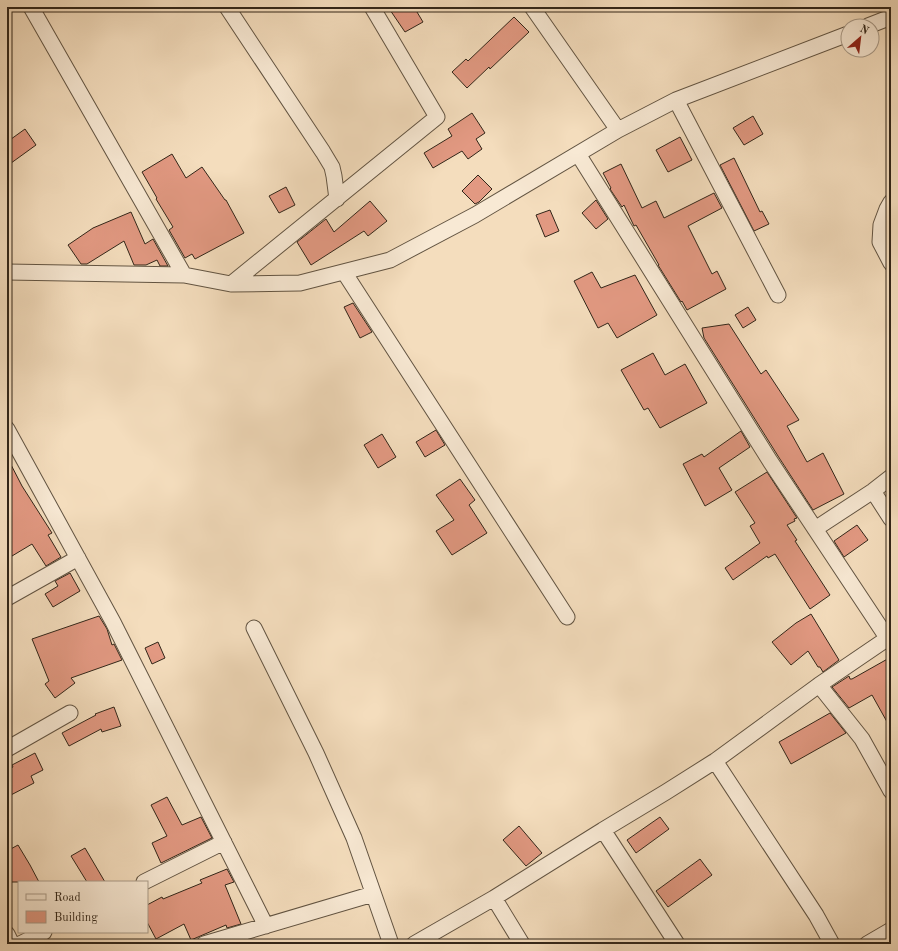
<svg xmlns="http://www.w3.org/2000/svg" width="898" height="951" font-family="'Old Standard TT',serif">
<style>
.building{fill:#e29982;stroke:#322619}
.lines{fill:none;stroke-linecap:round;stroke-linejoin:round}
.street-casing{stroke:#625442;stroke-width:17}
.street{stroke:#f8e9d4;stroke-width:15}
</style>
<rect width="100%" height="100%" fill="#f4ddbd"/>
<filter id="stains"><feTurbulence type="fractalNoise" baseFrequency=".005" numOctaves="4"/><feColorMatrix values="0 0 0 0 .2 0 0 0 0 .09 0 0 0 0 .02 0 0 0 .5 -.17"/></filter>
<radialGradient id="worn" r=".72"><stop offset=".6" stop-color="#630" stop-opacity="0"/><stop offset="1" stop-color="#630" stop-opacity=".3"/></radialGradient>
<path class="building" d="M 388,7 L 414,7 L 423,22 L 405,32 Z
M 514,17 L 529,32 L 490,69 L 489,67 L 467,88 L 452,72 L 466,59 L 468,61 Z
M 472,113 L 485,133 L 476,139 L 482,149 L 468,159 L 462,151 L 433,168 L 424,153 L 452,136 L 448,129 Z
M 753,116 L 763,134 L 744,145 L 733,128 Z
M 25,129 L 36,145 L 7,166 L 7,142 Z
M 680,137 L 692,160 L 668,172 L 656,150 Z
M 172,154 L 186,178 L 202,167 L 225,200 L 226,200 L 244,233 L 195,259 L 192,254 L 185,258 L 169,230 L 173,227 L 156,199 L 157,198 L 142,172 Z
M 734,158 L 760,212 L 762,211 L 769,224 L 754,231 L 720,165 Z
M 621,164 L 642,208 L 656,201 L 664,218 L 714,193 L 722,208 L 688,226 L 712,274 L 717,271 L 726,289 L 687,310 L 682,301 L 681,302 L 658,265 L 659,265 L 636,225 L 634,226 L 624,205 L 622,207 L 610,189 L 611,188 L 603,173 Z
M 478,175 L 492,189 L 479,202 L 475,204 L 462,191 Z
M 286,187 L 295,205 L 279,213 L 269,196 Z
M 596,200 L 608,219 L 596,229 L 582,213 Z
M 370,201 L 387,221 L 368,236 L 364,231 L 311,265 L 297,242 L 326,219 L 334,232 Z
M 550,210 L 559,231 L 545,237 L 536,215 Z
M 131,212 L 145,244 L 153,239 L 168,266 L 160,266 L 157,260 L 146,265 L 134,265 L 124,241 L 87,264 L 81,264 L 68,245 L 93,228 Z
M 592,272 L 601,288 L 635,275 L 657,315 L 617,338 L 608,323 L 598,328 L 574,281 Z
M 353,303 L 372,332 L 360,338 L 344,307 Z
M 748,307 L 756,320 L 743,328 L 735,315 Z
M 729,324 L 761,374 L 766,370 L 799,420 L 787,426 L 807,462 L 823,453 L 844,494 L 813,510 L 778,456 L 704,338 L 702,328 Z
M 653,353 L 665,375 L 685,364 L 707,403 L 660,428 L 648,408 L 644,410 L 621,370 Z
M 436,430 L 445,445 L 425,457 L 416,442 Z
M 741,431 L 750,447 L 719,468 L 732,490 L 705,506 L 683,464 L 702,454 L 704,457 Z
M 382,434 L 396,457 L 378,468 L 364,445 Z
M 7,457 L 22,486 L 52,533 L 48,535 L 61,557 L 46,566 L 32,544 L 7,559 Z
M 767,472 L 797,518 L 794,519 L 795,521 L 787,525 L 797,540 L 795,541 L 830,595 L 810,609 L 775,554 L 768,558 L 767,556 L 733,580 L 725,568 L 760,543 L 750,526 L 755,523 L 735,492 Z
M 460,479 L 475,500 L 469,505 L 487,533 L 452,555 L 436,531 L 454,520 L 436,495 Z
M 857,525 L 868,540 L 844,557 L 834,541 Z
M 70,573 L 80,591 L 53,607 L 45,594 L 58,586 L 55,581 Z
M 811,614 L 839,660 L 823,672 L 820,667 L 818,667 L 808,651 L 791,665 L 772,642 L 796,623 Z
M 99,616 L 107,629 L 112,645 L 114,644 L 122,660 L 71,678 L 75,683 L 55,698 L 45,684 L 49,681 L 32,639 Z
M 158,642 L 165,658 L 152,664 L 145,648 Z
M 891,657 L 891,729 L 872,695 L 849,708 L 832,687 L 849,676 L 850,679 L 852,679 Z
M 114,707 L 121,726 L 102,732 L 101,729 L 69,746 L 62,733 L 96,715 L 95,714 Z
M 830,713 L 846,733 L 791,764 L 779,742 Z
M 35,753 L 43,770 L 31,776 L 34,783 L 7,797 L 7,770 L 13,767 L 12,765 Z
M 167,797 L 182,825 L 201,817 L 212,838 L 161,863 L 152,843 L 167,836 L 151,805 Z
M 660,817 L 669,829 L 636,853 L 627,840 Z
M 519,826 L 542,853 L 526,866 L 503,840 Z
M 18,845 L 30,865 L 39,882 L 7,882 L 7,851 Z
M 85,848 L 105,882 L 87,882 L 71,856 Z
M 700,859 L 712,875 L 668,907 L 656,891 Z
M 227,869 L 234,882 L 225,885 L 241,924 L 227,928 L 226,925 L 191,940 L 184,924 L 156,939 L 147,922 L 147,905 L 162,897 L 163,899 L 202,883 L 200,880 Z"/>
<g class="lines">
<g class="street-casing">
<path id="street" d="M 31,7 L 184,275
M 227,7 L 323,152 L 332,167 L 334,176 L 337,199
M 532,7 L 618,130
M 868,26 L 891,17
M 676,100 L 778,295
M 578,154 L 770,461 L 888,639
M 891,202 L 887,209 L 881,225 L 880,242 L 891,263
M 7,272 L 184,275 L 231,284 L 300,283 L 390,260 L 475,215 L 618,130 L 676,100 L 848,34
M 344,272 L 567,617
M 231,284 L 437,117 L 372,7
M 7,429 L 113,622 L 266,926
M 873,491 L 891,519
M 815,529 L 873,491 L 891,477
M 7,598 L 78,558
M 254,628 L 316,753 L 354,838 L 391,944
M 819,685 L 862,739 L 891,791
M 7,749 L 70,713
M 715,761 L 816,915 L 832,944
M 144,882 L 224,842
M 494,898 L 522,944
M 7,934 L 12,944
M 20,944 L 44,932
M 204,944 L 373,894
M 414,944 L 494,898 L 603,830
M 677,944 L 603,830 L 666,792 L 715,761 L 819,685 L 891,636
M 867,944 L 891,930"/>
</g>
<use href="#street" class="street"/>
</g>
<rect width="898" height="951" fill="none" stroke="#f4ddbd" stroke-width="24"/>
<rect x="8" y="8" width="882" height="935" fill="none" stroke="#322619" stroke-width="2"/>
<rect x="12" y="12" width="874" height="927" fill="none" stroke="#322619"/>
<rect x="18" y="881" width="130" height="52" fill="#f8e9d4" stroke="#a99b89"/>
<rect x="26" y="894" width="20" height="6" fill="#f8e9d4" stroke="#a99b89"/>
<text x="54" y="901" font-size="12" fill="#322619">Road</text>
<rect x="26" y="911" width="20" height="12" fill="#e29982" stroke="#a99b89"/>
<text x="54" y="921" font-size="12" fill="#322619">Building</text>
<g transform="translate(860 38) rotate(28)"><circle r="19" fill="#f8e9d4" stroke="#a99b89"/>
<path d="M0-3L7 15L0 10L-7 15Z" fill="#8f2418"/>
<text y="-6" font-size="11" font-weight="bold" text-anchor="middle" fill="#322619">N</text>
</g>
<rect width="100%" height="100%" filter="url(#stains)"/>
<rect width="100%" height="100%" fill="url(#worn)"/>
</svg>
